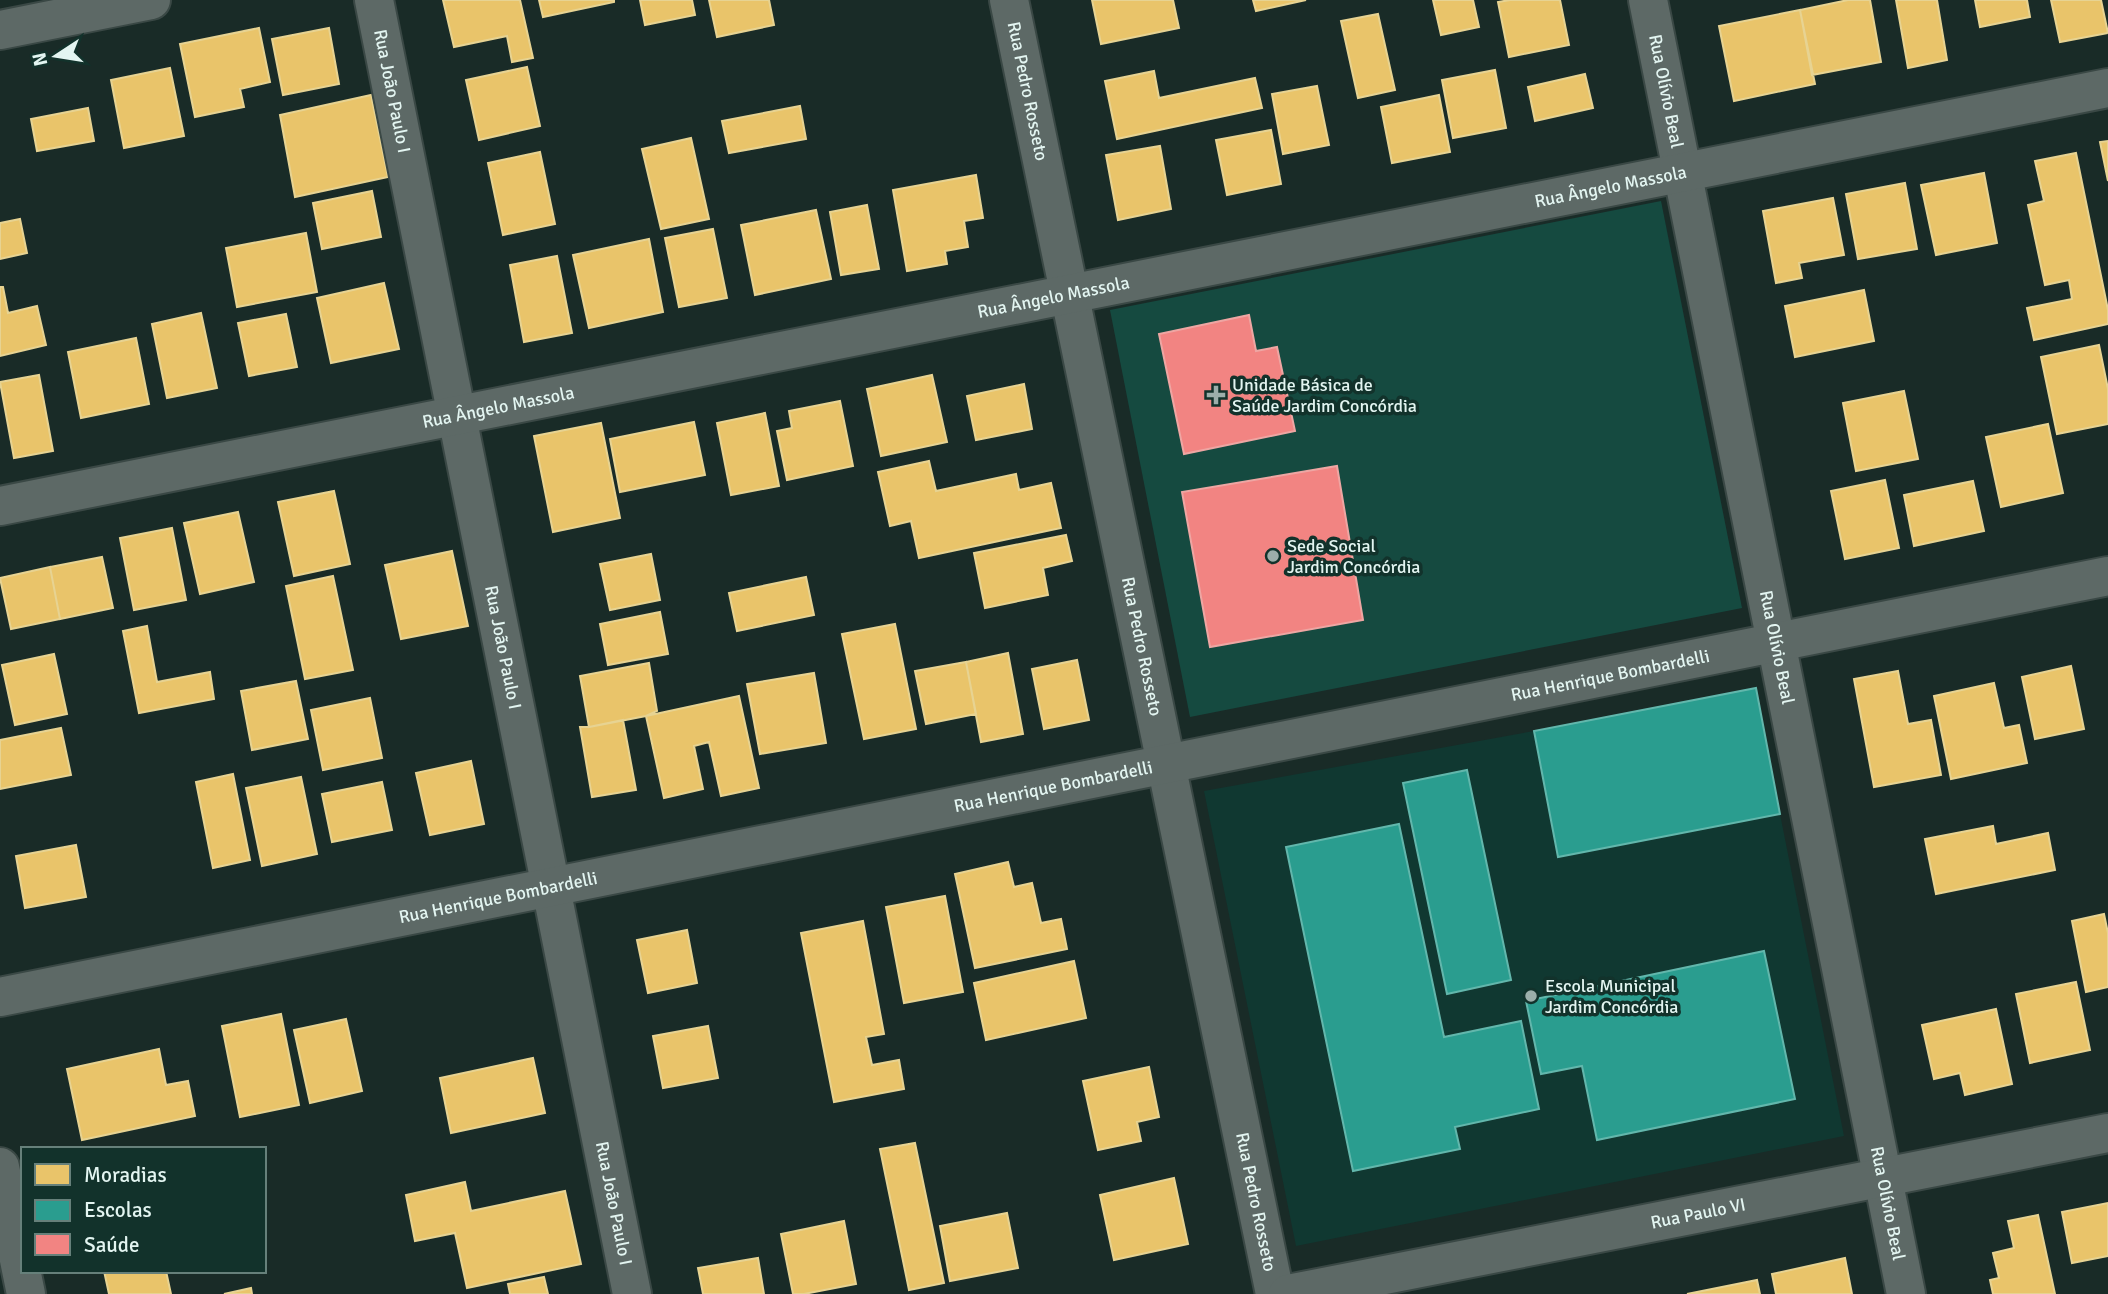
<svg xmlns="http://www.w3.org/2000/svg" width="2108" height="1294" font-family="Signika,sans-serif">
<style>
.built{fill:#103831}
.green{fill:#154a40}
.homes{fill:#e9c46a;stroke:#e7d392;stroke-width:2}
.schools{fill:#2a9d8f;stroke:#62b7ac;stroke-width:2}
.health{fill:#f28482;stroke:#eea6a3;stroke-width:2}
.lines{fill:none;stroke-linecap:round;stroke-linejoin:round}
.minor-casing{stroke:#3a4845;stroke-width:42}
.minor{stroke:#5d6966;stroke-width:38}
.poi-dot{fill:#9caeaa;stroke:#12322b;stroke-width:2.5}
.labels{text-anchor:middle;stroke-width:7;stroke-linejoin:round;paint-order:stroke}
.street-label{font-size:18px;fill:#e3f5f1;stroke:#12322b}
.poi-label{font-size:18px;fill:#e3f5f1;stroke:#12322b;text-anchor:start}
</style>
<rect width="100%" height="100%" fill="#192b27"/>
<path class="built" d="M 1534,731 L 1558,857 L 1780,814 L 1844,1136 L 1296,1246 L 1204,791 Z"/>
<path class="green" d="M 1661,201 L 1742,608 L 1190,717 L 1110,310 Z"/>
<path class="homes" d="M 443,0 L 520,0 L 533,58 L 512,62 L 507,36 L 454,47 Z
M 539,0 L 614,0 L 614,2 L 543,17 Z
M 640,0 L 692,0 L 695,15 L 645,25 Z
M 709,0 L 769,0 L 774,25 L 717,37 Z
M 1092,0 L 1173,0 L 1179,28 L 1101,44 Z
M 1253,0 L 1306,0 L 1256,11 Z
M 1433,0 L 1473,0 L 1479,27 L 1441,35 Z
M 1510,0 L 1560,0 L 1569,45 L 1509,57 L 1498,2 Z
M 1848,0 L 1870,0 L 1881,62 L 1812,75 L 1800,10 Z
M 1896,0 L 1937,0 L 1947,60 L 1908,68 Z
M 1975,0 L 2027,0 L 2030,17 L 1980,27 Z
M 2051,0 L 2101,0 L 2108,33 L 2060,42 Z
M 1800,10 L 1815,84 L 1734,101 L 1719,26 Z
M 1378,14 L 1395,90 L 1358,98 L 1341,21 Z
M 259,28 L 270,82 L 240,89 L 244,107 L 195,117 L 180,44 Z
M 329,28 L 339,84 L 283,95 L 272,39 Z
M 527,67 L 540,126 L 479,140 L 466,80 Z
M 170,68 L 184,136 L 124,148 L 111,80 Z
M 1495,70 L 1506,128 L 1453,138 L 1442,80 Z
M 1154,71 L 1159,98 L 1255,78 L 1262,108 L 1117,139 L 1105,81 Z
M 1585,74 L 1593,108 L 1535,121 L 1528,87 Z
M 1317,86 L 1329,145 L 1283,154 L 1272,94 Z
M 371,95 L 388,177 L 295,197 L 280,115 Z
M 1439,95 L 1450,152 L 1392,163 L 1381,107 Z
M 800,106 L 806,139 L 729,153 L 722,121 Z
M 88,108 L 94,141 L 37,151 L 31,119 Z
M 1271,130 L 1281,184 L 1227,195 L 1216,140 Z
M 691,138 L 709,219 L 661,229 L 642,149 Z
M 2108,141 L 2108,181 L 2100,142 Z
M 1160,146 L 1171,209 L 1118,220 L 1106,155 Z
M 540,152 L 555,224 L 503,235 L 488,163 Z
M 2076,153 L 2108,310 L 2108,324 L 2034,340 L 2027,308 L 2072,299 L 2069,280 L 2045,285 L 2028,205 L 2044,201 L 2035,161 Z
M 1984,173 L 1997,243 L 1936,255 L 1921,185 Z
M 976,175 L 983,218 L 964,221 L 968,247 L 945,251 L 947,264 L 907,271 L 893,190 Z
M 1905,183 L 1917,249 L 1858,259 L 1846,194 Z
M 372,191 L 381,237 L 322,249 L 313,203 Z
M 1833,198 L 1844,255 L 1799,263 L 1802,278 L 1776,283 L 1763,211 Z
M 867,205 L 879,269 L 841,275 L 830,212 Z
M 816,210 L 831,279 L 755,295 L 741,225 Z
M 20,219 L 27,253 L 0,259 L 0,223 Z
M 713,229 L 727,298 L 679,307 L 665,238 Z
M 306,233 L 317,292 L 237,307 L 226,248 Z
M 649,239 L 663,312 L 589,328 L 573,255 Z
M 557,256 L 572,333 L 524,342 L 510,265 Z
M 384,283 L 399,349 L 331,363 L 317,298 Z
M 0,287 L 3,287 L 8,313 L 37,306 L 46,345 L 0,356 Z
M 1864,290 L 1874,341 L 1795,357 L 1785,306 Z
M 201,313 L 217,388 L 167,398 L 152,324 Z
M 286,314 L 297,367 L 249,376 L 238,323 Z
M 136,338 L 149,404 L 81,418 L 68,352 Z
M 2099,345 L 2108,389 L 2108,424 L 2057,434 L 2041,357 Z
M 39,375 L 53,451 L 14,458 L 0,382 Z
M 932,375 L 947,442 L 881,456 L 867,389 Z
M 1024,384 L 1032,429 L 976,440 L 967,396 Z
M 1904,391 L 1918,459 L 1856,471 L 1843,403 Z
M 840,401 L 853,466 L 787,480 L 777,431 L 792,428 L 789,411 Z
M 765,413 L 779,486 L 731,495 L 717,423 Z
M 694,422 L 705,475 L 620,492 L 610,439 Z
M 601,423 L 620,518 L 553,532 L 534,436 Z
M 2048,424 L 2063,493 L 2001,507 L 1986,437 Z
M 929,461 L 936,491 L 1016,474 L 1019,490 L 1051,483 L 1061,528 L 919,558 L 911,521 L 890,526 L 878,472 Z
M 1885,480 L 1899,548 L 1845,559 L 1831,491 Z
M 1973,481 L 1984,531 L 1914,546 L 1904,495 Z
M 334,491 L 350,564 L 294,576 L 278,502 Z
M 238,512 L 254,582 L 200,594 L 184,523 Z
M 172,528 L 186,600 L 134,610 L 120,538 Z
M 1066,535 L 1072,561 L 1043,568 L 1048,595 L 985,608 L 974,553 Z
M 452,551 L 468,626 L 401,639 L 385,565 Z
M 651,554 L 660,600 L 610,610 L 600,564 Z
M 102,557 L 113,608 L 60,619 L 50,567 Z
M 50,567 L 60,619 L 11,629 L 0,578 Z
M 333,576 L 353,670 L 305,679 L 286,586 Z
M 806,577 L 814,615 L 737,631 L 729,593 Z
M 660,612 L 668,654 L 608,665 L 600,624 Z
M 895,624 L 916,729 L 864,739 L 842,634 Z
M 147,626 L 157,682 L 210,672 L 214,699 L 139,713 L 123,631 Z
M 1008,653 L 1023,734 L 981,742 L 966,662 Z
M 54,654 L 67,714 L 15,725 L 2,665 Z
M 1077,660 L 1089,720 L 1044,729 L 1032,669 Z
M 966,662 L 976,714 L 926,724 L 915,671 Z
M 649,663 L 657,711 L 646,716 L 589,727 L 580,676 Z
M 2071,666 L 2084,729 L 2035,739 L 2022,677 Z
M 1898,671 L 1908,724 L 1931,720 L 1941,775 L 1874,787 L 1854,679 Z
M 814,673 L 826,743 L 760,754 L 747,684 Z
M 296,681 L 308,739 L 252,750 L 241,691 Z
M 1994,683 L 2004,728 L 2019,725 L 2027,763 L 1951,779 L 1934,696 Z
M 739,696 L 759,788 L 721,796 L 709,742 L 694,746 L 703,789 L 664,798 L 646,716 Z
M 370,698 L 382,758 L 323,770 L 311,710 Z
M 623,720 L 636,790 L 592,797 L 580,727 L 589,727 Z
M 61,728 L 71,775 L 0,789 L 0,740 Z
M 471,761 L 484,824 L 430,835 L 416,773 Z
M 233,774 L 250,860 L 213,868 L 196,782 Z
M 301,777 L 317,854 L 262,866 L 246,788 Z
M 382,782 L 392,830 L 332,842 L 322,794 Z
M 1993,826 L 1996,844 L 2048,833 L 2055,870 L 1936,894 L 1925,839 Z
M 76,845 L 86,897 L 25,908 L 16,856 Z
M 1008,862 L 1014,887 L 1032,883 L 1041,923 L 1061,919 L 1067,949 L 975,968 L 955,874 Z
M 945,896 L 963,992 L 904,1003 L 886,907 Z
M 2104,914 L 2108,933 L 2108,987 L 2086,992 L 2072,921 Z
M 863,921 L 884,1034 L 866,1037 L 872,1065 L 899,1060 L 904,1089 L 834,1102 L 801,933 Z
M 687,930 L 697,983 L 648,993 L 637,940 Z
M 1074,961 L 1086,1018 L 986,1040 L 974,983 Z
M 2076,982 L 2090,1050 L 2030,1063 L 2016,994 Z
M 1996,1009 L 2012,1084 L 1965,1095 L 1960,1073 L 1934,1079 L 1922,1025 Z
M 281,1014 L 299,1105 L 240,1117 L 222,1026 Z
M 346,1019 L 362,1091 L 310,1103 L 294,1030 Z
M 708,1026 L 718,1078 L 663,1088 L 653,1036 Z
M 159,1049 L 166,1085 L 188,1081 L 195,1116 L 82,1140 L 67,1069 Z
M 533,1058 L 545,1113 L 451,1133 L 440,1078 Z
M 1149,1067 L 1159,1117 L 1137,1122 L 1141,1141 L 1098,1150 L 1083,1081 Z
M 915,1143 L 944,1283 L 909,1290 L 880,1149 Z
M 1174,1178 L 1188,1244 L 1114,1260 L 1100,1195 Z
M 465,1182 L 471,1211 L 565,1191 L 581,1264 L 467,1288 L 455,1233 L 415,1241 L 406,1195 Z
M 2108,1203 L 2108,1256 L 2072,1263 L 2062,1212 Z
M 1007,1213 L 1018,1268 L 950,1281 L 940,1226 Z
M 2038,1215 L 2055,1294 L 1993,1294 L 1990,1280 L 1999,1278 L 1993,1253 L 2014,1248 L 2008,1221 Z
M 844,1221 L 856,1284 L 804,1294 L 793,1294 L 781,1234 Z
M 758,1258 L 764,1294 L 703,1294 L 698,1268 Z
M 1845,1258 L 1852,1294 L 1776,1294 L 1772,1274 Z
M 104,1271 L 166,1271 L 171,1294 L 109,1294 Z
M 544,1277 L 548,1294 L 510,1294 L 508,1284 Z
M 1757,1280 L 1760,1294 L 1687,1294 Z
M 251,1288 L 252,1294 L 224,1294 Z"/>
<path class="schools" d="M 1756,688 L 1780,814 L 1558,857 L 1534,731 Z
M 1467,770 L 1511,980 L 1447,994 L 1403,783 Z
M 1399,824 L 1444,1037 L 1521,1021 L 1539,1109 L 1455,1127 L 1460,1149 L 1353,1171 L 1286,847 Z
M 1764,951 L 1795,1099 L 1597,1140 L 1582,1066 L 1541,1074 L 1526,1001 Z"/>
<path class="health" d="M 1249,315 L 1256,351 L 1277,347 L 1295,431 L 1184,454 L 1159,334 Z
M 1337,466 L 1363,620 L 1210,647 L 1182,492 Z"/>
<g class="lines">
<g class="minor-casing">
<g id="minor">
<path id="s1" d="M 374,0 L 632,1294"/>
<path id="s2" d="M 1009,0 L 1275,1294"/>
<path id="s3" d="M 1648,0 L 1906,1294"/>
<path d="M 0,30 L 151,0"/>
<path id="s4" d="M 0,506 L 2108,88"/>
<path id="s5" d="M 0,997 L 2108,576"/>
<path d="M 0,1167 L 26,1294"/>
<path id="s6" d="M 1288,1294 L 2108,1133"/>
</g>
</g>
<use href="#minor" class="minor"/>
</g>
<g class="poi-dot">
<path d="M1212.5 384.5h7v7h7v7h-7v7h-7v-7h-7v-7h7z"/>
<circle cx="1273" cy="556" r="7"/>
<circle cx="1531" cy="996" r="7"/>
</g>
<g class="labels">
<g class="street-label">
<text dy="6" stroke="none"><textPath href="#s1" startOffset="93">Rua João Paulo I</textPath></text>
<text dy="6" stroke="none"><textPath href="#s3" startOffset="93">Rua Olívio Beal</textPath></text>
<text dy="6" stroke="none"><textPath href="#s2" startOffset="93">Rua Pedro Rosseto</textPath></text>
<text dy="6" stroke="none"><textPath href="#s4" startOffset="1642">Rua Ângelo Massola</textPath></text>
<text dy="6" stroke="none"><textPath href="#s4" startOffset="1074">Rua Ângelo Massola</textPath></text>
<text dy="6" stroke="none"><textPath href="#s4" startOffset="508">Rua Ângelo Massola</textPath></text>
<text dy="6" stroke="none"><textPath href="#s1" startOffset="660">Rua João Paulo I</textPath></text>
<text dy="6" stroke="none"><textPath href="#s2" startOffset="660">Rua Pedro Rosseto</textPath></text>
<text dy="6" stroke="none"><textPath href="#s3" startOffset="660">Rua Olívio Beal</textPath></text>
<text dy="6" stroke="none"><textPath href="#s5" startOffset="1642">Rua Henrique Bombardelli</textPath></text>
<text dy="6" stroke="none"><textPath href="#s5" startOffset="1074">Rua Henrique Bombardelli</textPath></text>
<text dy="6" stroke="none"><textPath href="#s5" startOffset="508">Rua Henrique Bombardelli</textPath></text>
<text dy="6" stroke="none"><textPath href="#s2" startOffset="1227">Rua Pedro Rosseto</textPath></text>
<text dy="6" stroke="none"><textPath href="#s1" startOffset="1227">Rua João Paulo I</textPath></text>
<text dy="6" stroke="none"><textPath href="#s3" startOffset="1227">Rua Olívio Beal</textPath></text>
<text dy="6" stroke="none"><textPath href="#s6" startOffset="418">Rua Paulo VI</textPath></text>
</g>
<g class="poi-label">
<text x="1232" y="391">Unidade Básica de<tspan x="1232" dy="21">Saúde Jardim Concórdia</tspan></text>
<text x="1287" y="552">Sede Social<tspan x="1287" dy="21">Jardim Concórdia</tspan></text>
<text x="1545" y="992">Escola Municipal<tspan x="1545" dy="21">Jardim Concórdia</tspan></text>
</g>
</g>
<rect x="21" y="1147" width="245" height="126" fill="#12322b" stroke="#66807a" stroke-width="2"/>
<rect x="35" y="1164" width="35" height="21" fill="#e9c46a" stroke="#66807a" stroke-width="2"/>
<text x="84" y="1182" font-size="21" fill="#e3f5f1">Moradias</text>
<rect x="35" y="1200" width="35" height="21" fill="#2a9d8f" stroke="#66807a" stroke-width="2"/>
<text x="84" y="1217" font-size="21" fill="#e3f5f1">Escolas</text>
<rect x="35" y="1234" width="35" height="21" fill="#f28482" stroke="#66807a" stroke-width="2"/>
<text x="84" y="1252" font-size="21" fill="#e3f5f1">Saúde</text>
<g transform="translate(56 56) rotate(258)" stroke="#12322b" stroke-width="5" paint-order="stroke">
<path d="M0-5L12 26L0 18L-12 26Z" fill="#e3f5f1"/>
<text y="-10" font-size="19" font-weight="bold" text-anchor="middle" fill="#e3f5f1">N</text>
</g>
</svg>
